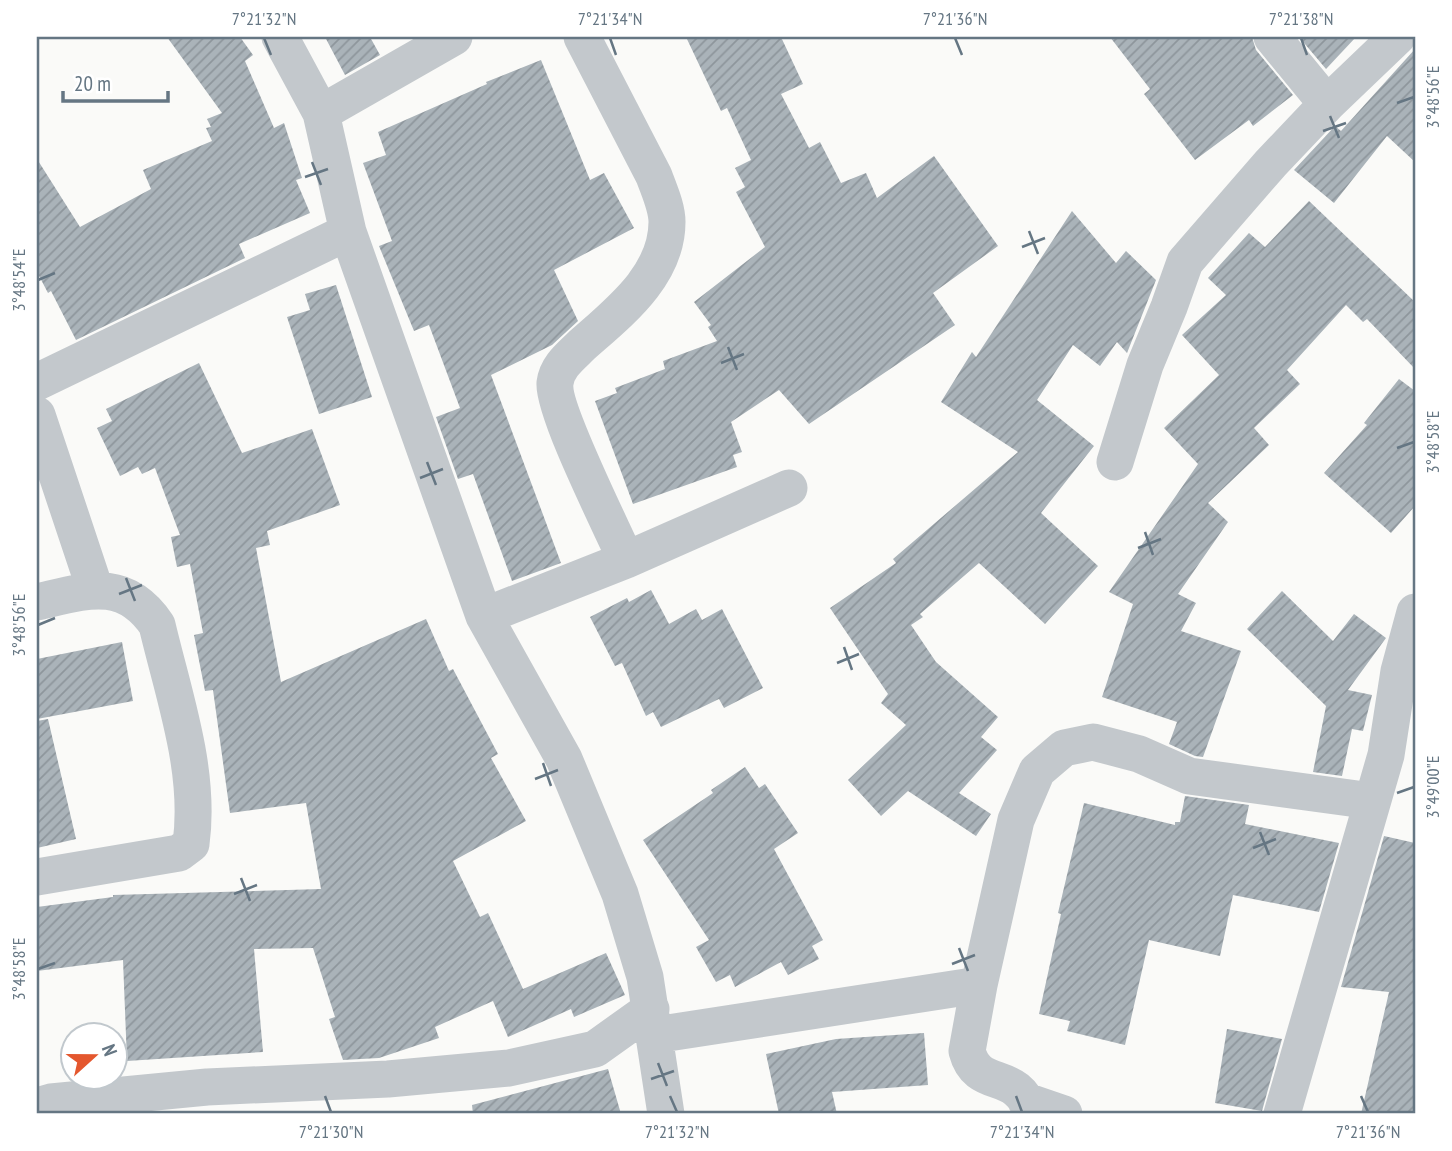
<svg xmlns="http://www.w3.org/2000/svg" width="1452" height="1151" font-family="'PT Sans Narrow',sans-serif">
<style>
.building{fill:url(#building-hatch)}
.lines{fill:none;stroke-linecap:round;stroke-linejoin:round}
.minor{stroke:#c3c8cc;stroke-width:37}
.ticks{fill:none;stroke:#657683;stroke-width:2.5}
.neatline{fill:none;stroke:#657683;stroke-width:2.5}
.ticks-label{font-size:18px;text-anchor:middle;fill:#657683}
</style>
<defs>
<pattern id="building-hatch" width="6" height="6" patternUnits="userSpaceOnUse" patternTransform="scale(1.75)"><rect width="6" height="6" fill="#aab3b9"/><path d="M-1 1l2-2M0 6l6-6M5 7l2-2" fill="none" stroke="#8e969c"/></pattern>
</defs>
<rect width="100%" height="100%" fill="#fafaf8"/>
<path class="building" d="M 167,37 L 240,37 L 253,55 L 245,61 L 274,128 L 284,123 L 302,178 L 296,180 L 310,213 L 239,244 L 245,258 L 76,340 L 51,291 L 48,293 L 37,272 L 37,159 L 80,227 L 151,189 L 143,170 L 212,141 L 206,128 L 211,127 L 207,119 L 222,113 Z
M 325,37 L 370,37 L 380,55 L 345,75 Z
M 686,37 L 781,37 L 803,84 L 781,94 L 809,148 L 820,142 L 841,183 L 866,173 L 877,198 L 934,156 L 998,246 L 933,293 L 955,325 L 809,424 L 779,390 L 731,422 L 742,452 L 733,455 L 737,467 L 633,504 L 595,401 L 617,393 L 615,388 L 665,369 L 663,361 L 717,341 L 708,327 L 711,325 L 694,302 L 765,247 L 736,192 L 745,187 L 735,168 L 751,160 L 727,108 L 721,111 Z
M 1110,37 L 1252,37 L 1256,50 L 1293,95 L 1253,126 L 1249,120 L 1195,160 L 1144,94 L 1150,89 Z
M 1299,37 L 1356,37 L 1326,69 Z
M 1415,49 L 1415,162 L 1387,136 L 1334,203 L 1294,170 L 1335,126 L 1341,131 Z
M 541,60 L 590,180 L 604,173 L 634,228 L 554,270 L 578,321 L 552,345 L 491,375 L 561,563 L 512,581 L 473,474 L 458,479 L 436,417 L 460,408 L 429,325 L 414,331 L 379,246 L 392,241 L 363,163 L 386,155 L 378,132 L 487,84 L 486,82 Z
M 1309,201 L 1415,302 L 1415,369 L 1367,319 L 1363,322 L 1346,305 L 1287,370 L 1300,384 L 1254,428 L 1269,445 L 1208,503 L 1228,522 L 1178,594 L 1196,603 L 1181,631 L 1241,651 L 1203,757 L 1195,756 L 1169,744 L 1177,722 L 1102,697 L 1133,604 L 1109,592 L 1198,464 L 1164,428 L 1219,375 L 1182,335 L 1226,295 L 1208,278 L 1249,233 L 1265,247 Z
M 1072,211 L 1116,263 L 1126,251 L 1156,280 L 1127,353 L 1117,342 L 1100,366 L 1073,345 L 1037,400 L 1094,446 L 1041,513 L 1098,566 L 1045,624 L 979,563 L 920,614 L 923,617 L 911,625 L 936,662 L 998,717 L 981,737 L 997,750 L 959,793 L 991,814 L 976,836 L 908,791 L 881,816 L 848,780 L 906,725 L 881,703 L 888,694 L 830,608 L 896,563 L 893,559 L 1018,452 L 941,402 L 972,352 L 976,357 Z
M 336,285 L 372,397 L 319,414 L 287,317 L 310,310 L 305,294 Z
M 199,363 L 242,453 L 312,429 L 340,505 L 267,531 L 270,545 L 256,548 L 281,682 L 426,619 L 449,671 L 453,669 L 498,754 L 491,758 L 526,821 L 453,861 L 480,917 L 488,913 L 523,989 L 606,953 L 625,995 L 574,1017 L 571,1009 L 508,1037 L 493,1001 L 435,1027 L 439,1038 L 379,1058 L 343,1060 L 329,1019 L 335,1017 L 313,948 L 254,949 L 263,1052 L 127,1061 L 123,960 L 37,971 L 37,907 L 113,897 L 113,895 L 321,889 L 306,803 L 230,813 L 213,690 L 205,691 L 194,635 L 203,633 L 190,564 L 177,567 L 171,537 L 180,535 L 155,468 L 142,474 L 138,467 L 120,476 L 97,428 L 112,421 L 106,409 Z
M 1399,379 L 1415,391 L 1415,506 L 1391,533 L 1324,473 L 1367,425 L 1364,423 Z
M 651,590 L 669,624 L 696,609 L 702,620 L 722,609 L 763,688 L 724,708 L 719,699 L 661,727 L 653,712 L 646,716 L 622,663 L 615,666 L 590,617 L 627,598 L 629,602 Z
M 1282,591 L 1333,641 L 1354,614 L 1386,638 L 1348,690 L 1372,695 L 1363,731 L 1352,729 L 1342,776 L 1313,772 L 1326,706 L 1247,629 Z
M 122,642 L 133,701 L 37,719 L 37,659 Z
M 48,719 L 76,839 L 37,848 L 37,721 Z
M 745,767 L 759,788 L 765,784 L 798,833 L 774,849 L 823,940 L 812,946 L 819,959 L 788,975 L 781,962 L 735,987 L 730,975 L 716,982 L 696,947 L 709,940 L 643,840 L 713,793 L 711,790 Z
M 1185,796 L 1249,805 L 1245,824 L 1339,843 L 1319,912 L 1233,895 L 1220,956 L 1149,940 L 1125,1045 L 1067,1031 L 1070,1021 L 1039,1014 L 1061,914 L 1058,913 L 1084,803 L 1175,825 L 1175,822 L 1180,822 Z
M 1384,836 L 1415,843 L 1415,1114 L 1361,1114 L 1389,992 L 1341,987 Z
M 1227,1029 L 1282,1039 L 1262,1111 L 1215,1103 Z
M 924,1033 L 928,1085 L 832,1092 L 837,1114 L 779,1114 L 766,1054 L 836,1039 Z
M 608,1069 L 621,1114 L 473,1114 L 472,1105 Z"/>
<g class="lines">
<path class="minor" d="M 280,37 L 321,113 L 348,232 L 484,616 L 564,759 L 620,894 L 645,977 L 666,1114
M 582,37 L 654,176 C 659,190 667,207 667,222 C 667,276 618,313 582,345 C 571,356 557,366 555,383 C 552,409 612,528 626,560
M 1272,37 L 1327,104
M 321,113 L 454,37
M 37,382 L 348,232
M 37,415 L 95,589
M 1115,462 L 1145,365 L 1169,307 L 1185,262 L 1271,163 L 1327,104 L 1397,37
M 37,602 C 85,591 124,576 157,625 C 174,697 201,771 191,844 L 179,853 L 37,877
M 484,616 L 626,560 L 789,488
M 655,1035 L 979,985
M 1026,1101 L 1064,1114
M 37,1106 L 51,1102 L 207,1087 L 388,1079 L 509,1068 L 595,1049 L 651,1009
M 1032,1114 C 1017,1066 978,1093 967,1051 L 979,985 L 1016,820 L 1037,771 L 1064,748 L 1093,742 L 1139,754 L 1189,776 L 1372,801
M 1282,1114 L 1386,755 L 1399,671 L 1415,612"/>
</g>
<path class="ticks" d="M 264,38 L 271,55M 610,38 L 616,55M 955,38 L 962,55M 1301,38 L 1307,55M 1397,103 L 1414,97M 1330,116 L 1339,138M 1323,131 L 1346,123M 312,162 L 321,185M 305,177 L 328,169M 1029,231 L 1038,254M 1022,247 L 1045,238M 38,280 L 55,273M 728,347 L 737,370M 721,363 L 744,354M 1397,448 L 1414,442M 427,462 L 436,485M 420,478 L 443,469M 1145,532 L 1153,555M 1138,548 L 1161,539M 126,578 L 135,601M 119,594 L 142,585M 38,625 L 55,618M 844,647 L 852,670M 837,663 L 859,654M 543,763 L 551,786M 535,779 L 558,770M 1397,793 L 1414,787M 1260,832 L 1269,855M 1253,848 L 1276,839M 241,878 L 250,901M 234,894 L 257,885M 959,948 L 968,971M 952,964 L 975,955M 38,969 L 55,963M 658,1063 L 667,1086M 651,1079 L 674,1071M 325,1096 L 331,1112M 670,1096 L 677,1112M 1016,1096 L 1022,1112M 1361,1096 L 1368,1112"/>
<rect width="1452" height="1151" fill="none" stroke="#ffffff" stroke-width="77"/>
<g transform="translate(94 1056) rotate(69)"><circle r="33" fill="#ffffff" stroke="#c1c8cd" stroke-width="2"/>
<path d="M0-5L12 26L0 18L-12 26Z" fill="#e4572e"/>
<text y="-10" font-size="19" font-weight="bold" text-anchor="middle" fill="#657683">N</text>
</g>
<path d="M63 91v10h105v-10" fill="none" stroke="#657683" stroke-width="3.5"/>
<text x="74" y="91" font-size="21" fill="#657683" stroke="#ffffff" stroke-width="5" paint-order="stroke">20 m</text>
<rect x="38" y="38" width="1376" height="1074" class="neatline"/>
<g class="ticks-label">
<text x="264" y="25">7°21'32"N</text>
<text x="610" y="25">7°21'34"N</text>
<text x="955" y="25">7°21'36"N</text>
<text x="1301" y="25">7°21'38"N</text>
<text transform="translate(1433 97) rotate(-90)" y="6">3°48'56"E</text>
<text transform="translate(19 280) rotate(-90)" y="6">3°48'54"E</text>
<text transform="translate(1433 442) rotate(-90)" y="6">3°48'58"E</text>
<text transform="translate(19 625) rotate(-90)" y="6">3°48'56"E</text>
<text transform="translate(1433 787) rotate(-90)" y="6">3°49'00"E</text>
<text transform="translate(19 969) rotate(-90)" y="6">3°48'58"E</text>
<text x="331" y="1138">7°21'30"N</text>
<text x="677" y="1138">7°21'32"N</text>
<text x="1022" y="1138">7°21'34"N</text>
<text x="1368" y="1138">7°21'36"N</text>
</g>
</svg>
